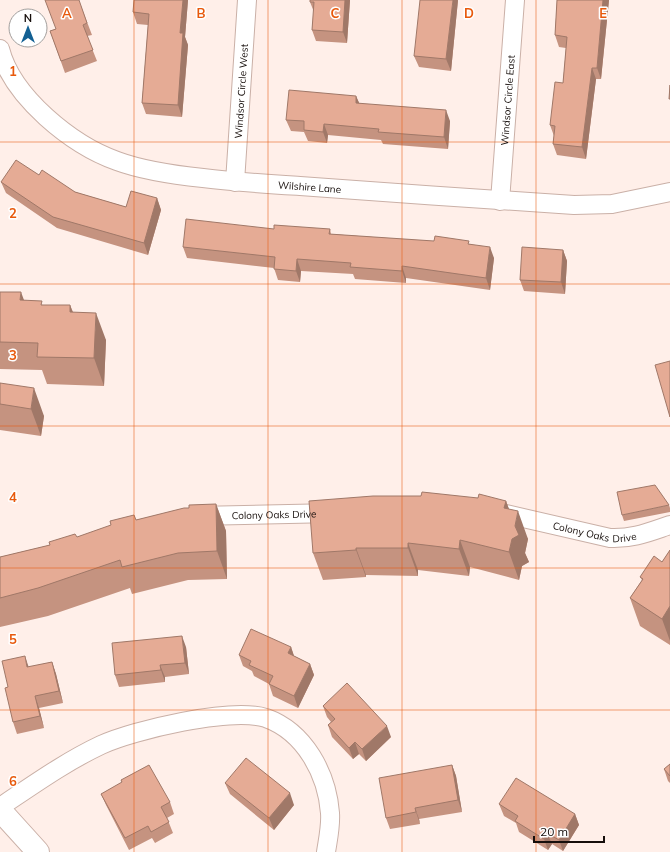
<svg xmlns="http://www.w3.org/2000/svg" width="670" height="852" font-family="Mulish,sans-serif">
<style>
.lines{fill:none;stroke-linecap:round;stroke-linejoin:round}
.street-casing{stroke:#cab0a7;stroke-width:20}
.secondary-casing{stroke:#cab0a7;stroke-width:24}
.street{stroke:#fff;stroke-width:18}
.secondary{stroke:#fff;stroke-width:22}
.wall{fill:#c59380}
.shaded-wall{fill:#a07868}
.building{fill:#e5ab95;stroke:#a07868}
.grid{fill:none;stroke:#e8590c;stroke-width:1;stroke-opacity:0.55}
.labels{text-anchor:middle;stroke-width:3;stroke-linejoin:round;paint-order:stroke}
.street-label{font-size:10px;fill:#160e0b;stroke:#fff}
.grid-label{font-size:13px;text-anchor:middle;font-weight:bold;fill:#e8590c;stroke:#fff;stroke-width:3;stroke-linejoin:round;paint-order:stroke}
</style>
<rect width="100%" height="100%" fill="#ffefe9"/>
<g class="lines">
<g class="street-casing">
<g id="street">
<path id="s1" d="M 0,49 C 12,97 72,145 117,161 C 144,171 174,175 203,178 C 235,182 268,184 300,186 C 391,193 483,199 574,205 L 612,204 L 670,192"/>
<path id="s2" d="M 235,182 L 247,0"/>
<path id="s3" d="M 500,201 L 515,0"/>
<path id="s4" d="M 497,512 L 610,538 C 633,539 649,532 670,525"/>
<path id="s5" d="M 197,516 L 335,513"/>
<path d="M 0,807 C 33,785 65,762 101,745 C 134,730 231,707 266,718 C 305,732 327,774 330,813 C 331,826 328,839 326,852"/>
</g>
</g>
<g class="secondary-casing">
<path id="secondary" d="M 0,810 L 38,852"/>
</g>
<use href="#street" class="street"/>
<use href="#secondary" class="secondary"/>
</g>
<path class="wall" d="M 134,0 L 188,0 L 185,37 L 188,45 L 182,117 L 146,114 L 142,103 L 148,25 L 137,24 L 133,12 Z
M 310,0 L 350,0 L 347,43 L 316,41 L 312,30 L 314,12 L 310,2 Z
M 458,0 L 451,71 L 419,67 L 414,56 Z
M 557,0 L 609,0 L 601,79 L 596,79 L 586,159 L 557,155 L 553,144 L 554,136 L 550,125 L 563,83 L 566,48 L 559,47 L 555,35 Z
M 81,6 L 92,35 L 87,36 L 97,61 L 65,73 L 50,31 L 56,29 Z
M 356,96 L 359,103 L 450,121 L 448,149 L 383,144 L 381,140 L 328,135 L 327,143 L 308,141 L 304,132 L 291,131 L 286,120 Z
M 39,175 L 75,192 L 126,207 L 157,198 L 161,210 L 148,255 L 57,228 L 6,193 L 1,182 Z
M 274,229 L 330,229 L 331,234 L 470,244 L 494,258 L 490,290 L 406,278 L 406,283 L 355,279 L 353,274 L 301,271 L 300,282 L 278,280 L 274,268 L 187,258 L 183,247 Z
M 563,250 L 567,261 L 565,294 L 524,291 L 520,280 Z
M 0,292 L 24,300 L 43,305 L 70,305 L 73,312 L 106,340 L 104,386 L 47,384 L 42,370 L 0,369 Z
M 0,383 L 44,416 L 41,436 L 0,430 Z
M 421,496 L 506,501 L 509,509 L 528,539 L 525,553 L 529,562 L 522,566 L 519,580 L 470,567 L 469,576 L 418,570 L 418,576 L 366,575 L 366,577 L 323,580 L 313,553 Z
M 216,504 L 226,531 L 227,579 L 188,580 L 132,594 L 130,588 L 48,616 L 0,627 L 0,557 L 50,545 L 136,520 L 189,508 Z
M 669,505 L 670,508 L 670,512 L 624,521 L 622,515 Z
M 670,550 L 670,645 L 640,626 L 630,598 L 642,580 L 640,577 L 662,562 Z
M 186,647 L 189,674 L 165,677 L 165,682 L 119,687 L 115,675 Z
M 291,647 L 294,656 L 310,664 L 314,675 L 298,708 L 273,696 L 269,684 L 254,676 L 252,671 L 243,666 L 239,655 Z
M 52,662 L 56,674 L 63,703 L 39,708 L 44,728 L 17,734 L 13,722 L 8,687 L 29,667 Z
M 323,706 L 391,737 L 366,761 L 359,754 L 353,759 L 332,737 L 328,725 L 331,722 L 327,717 Z
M 670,764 L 670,783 L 668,781 L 664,769 Z
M 452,765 L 456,776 L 462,812 L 419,819 L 420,824 L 390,829 L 386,818 Z
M 121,780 L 170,802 L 174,814 L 167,818 L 173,833 L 155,843 L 152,838 L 129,850 L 106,805 L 101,794 L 122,783 Z
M 225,783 L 294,805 L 274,830 L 230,794 Z
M 499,804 L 575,814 L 579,825 L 563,851 L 552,844 L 548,850 L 519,832 L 516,823 L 504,816 Z"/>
<path class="shaded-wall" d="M 183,0 L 188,0 L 185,37 L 188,45 L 182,117 L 178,105 L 180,33 Z
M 345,0 L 350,0 L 347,43 L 343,32 Z
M 453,0 L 458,0 L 451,71 L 446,59 Z
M 603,0 L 609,0 L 601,79 L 597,68 Z
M 592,68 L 596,79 L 586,159 L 582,147 Z
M 356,96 L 361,107 L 356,103 Z
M 446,110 L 450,121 L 448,149 L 444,137 Z
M 324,124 L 328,135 L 327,143 L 323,132 Z
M 157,198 L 161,210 L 148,255 L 144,243 Z
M 490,247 L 494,258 L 490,290 L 486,278 Z
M 563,250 L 567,261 L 565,294 L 561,282 Z
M 297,259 L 301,271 L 300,282 L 296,271 Z
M 402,266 L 406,278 L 406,283 L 402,271 Z
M 21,292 L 31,319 L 20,300 Z
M 70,305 L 80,332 L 70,312 Z
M 96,313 L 106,340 L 104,386 L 94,358 Z
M 34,388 L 44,416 L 41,436 L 31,409 Z
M 506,501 L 515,526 L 518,511 L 528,539 L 525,553 L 529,562 L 522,566 L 519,580 L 509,552 L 512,539 L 504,508 Z
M 216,504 L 226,531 L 227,579 L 217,551 Z
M 460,540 L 470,567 L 469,576 L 459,549 Z
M 408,543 L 418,570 L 418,576 L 408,548 Z
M 356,548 L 366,575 L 366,577 L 356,550 Z
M 670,606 L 670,641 L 662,619 Z
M 182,636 L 186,647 L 189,674 L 185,663 Z
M 291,647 L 295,659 L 288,653 Z
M 25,656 L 29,668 L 27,667 Z
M 52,662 L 56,674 L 63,703 L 59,691 Z
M 310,664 L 314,675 L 298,708 L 294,696 Z
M 160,665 L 165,677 L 165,682 L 161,670 Z
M 35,696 L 39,708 L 44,728 L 40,716 Z
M 387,726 L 391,737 L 366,761 L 362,749 Z
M 355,742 L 359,754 L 353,759 L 349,748 Z
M 452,765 L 456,776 L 462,812 L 458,800 Z
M 290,793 L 294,805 L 274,830 L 269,818 Z
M 415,808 L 419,819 L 420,824 L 416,812 Z
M 575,814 L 579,825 L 563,851 L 559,840 Z
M 547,833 L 552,844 L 548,850 L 544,839 Z"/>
<path class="building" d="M 45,0 L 79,0 L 87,23 L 83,25 L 93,50 L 61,61 L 50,31 L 56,29 Z
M 134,0 L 183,0 L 180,33 L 183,33 L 178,105 L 142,103 L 149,14 L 133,12 Z
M 310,0 L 345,0 L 343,32 L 312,30 L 314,2 L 310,2 Z
M 420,0 L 453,0 L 446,59 L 414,56 Z
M 557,0 L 603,0 L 597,68 L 592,68 L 582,147 L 553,144 L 555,126 L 550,125 L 555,82 L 563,83 L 567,37 L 555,35 Z
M 670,85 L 670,99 L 669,99 Z
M 289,90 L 356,96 L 356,103 L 446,110 L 444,137 L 378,132 L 379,129 L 324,124 L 323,132 L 304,130 L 304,121 L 286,120 Z
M 16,160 L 39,175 L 42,170 L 75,192 L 126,207 L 131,191 L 157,198 L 144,243 L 53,217 L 1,182 Z
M 186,219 L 274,229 L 274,225 L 330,229 L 329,234 L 434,241 L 435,236 L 469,241 L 468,244 L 490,247 L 486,278 L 402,266 L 402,271 L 350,267 L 351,263 L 297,259 L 296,271 L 274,269 L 275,257 L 183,247 Z
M 522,247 L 563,250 L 561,282 L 520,280 Z
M 0,292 L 21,292 L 20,300 L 42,301 L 41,305 L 70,305 L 70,312 L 96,313 L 94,358 L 37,357 L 38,343 L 0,342 Z
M 670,361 L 670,417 L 655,365 Z
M 0,383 L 34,388 L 31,409 L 0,404 Z
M 655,485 L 669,505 L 622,515 L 617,492 Z
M 422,492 L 478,498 L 479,494 L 506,501 L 504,508 L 518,511 L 515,526 L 519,535 L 512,539 L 509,552 L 460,540 L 459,549 L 408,543 L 408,548 L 356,548 L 356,550 L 313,553 L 309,501 L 373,496 L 421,496 Z
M 216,504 L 217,551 L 178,553 L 122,567 L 120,560 L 38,588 L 0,598 L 0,557 L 50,545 L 49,542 L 75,534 L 77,537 L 111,525 L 110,521 L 134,515 L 136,520 L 184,508 L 189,508 L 189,505 Z
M 670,550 L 670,606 L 662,619 L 630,598 L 643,579 L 640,577 L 654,556 L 662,562 Z
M 251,629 L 291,647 L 288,653 L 310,664 L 294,696 L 269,684 L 273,676 L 249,665 L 251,661 L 239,655 Z
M 182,636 L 185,663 L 160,665 L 161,670 L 115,675 L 112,643 Z
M 25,656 L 27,667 L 52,662 L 59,691 L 35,696 L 40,716 L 13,722 L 5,688 L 8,687 L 2,661 Z
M 347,683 L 387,726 L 362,749 L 355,742 L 349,748 L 328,725 L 335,719 L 323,706 Z
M 246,758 L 290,793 L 269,818 L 225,783 Z
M 670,764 L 670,776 L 664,769 Z
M 149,765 L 170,802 L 161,807 L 169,822 L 151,832 L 148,826 L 125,838 L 101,794 L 122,782 L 121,780 Z
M 452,765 L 458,800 L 415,808 L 416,812 L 386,818 L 379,778 Z
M 516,778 L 575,814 L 559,840 L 547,833 L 544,839 L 515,821 L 518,816 L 499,804 Z"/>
<path class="grid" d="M 134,0 L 134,852M 268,0 L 268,852M 402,0 L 402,852M 536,0 L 536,852M 0,142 L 670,142M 0,284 L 670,284M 0,426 L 670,426M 0,568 L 670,568M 0,710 L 670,710"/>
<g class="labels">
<g class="street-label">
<text dy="4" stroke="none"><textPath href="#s2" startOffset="91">Windsor Circle West</textPath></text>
<text dy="4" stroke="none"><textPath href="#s3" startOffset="101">Windsor Circle East</textPath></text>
<text dy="4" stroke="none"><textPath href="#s1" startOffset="362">Wilshire Lane</textPath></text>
<text dy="4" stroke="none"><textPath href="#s5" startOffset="77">Colony Oaks Drive</textPath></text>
<text dy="4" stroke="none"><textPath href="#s4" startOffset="100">Colony Oaks Drive</textPath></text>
</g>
</g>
<g class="grid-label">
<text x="67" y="18">A</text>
<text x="201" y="18">B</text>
<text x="335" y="18">C</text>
<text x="469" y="18">D</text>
<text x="603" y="18">E</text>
<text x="13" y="76">1</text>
<text x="13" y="218">2</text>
<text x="13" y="360">3</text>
<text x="13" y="502">4</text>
<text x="13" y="644">5</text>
<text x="13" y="786">6</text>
</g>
<g transform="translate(28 28)"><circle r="19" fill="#ffffff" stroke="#a29f9d"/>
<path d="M0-3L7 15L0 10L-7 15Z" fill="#136093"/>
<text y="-6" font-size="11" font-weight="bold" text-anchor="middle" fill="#160e0b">N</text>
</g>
<path d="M534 836v6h70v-6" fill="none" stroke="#160e0b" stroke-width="2"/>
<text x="540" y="836" font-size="12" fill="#160e0b" stroke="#ffffff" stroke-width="3" paint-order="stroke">20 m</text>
</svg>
